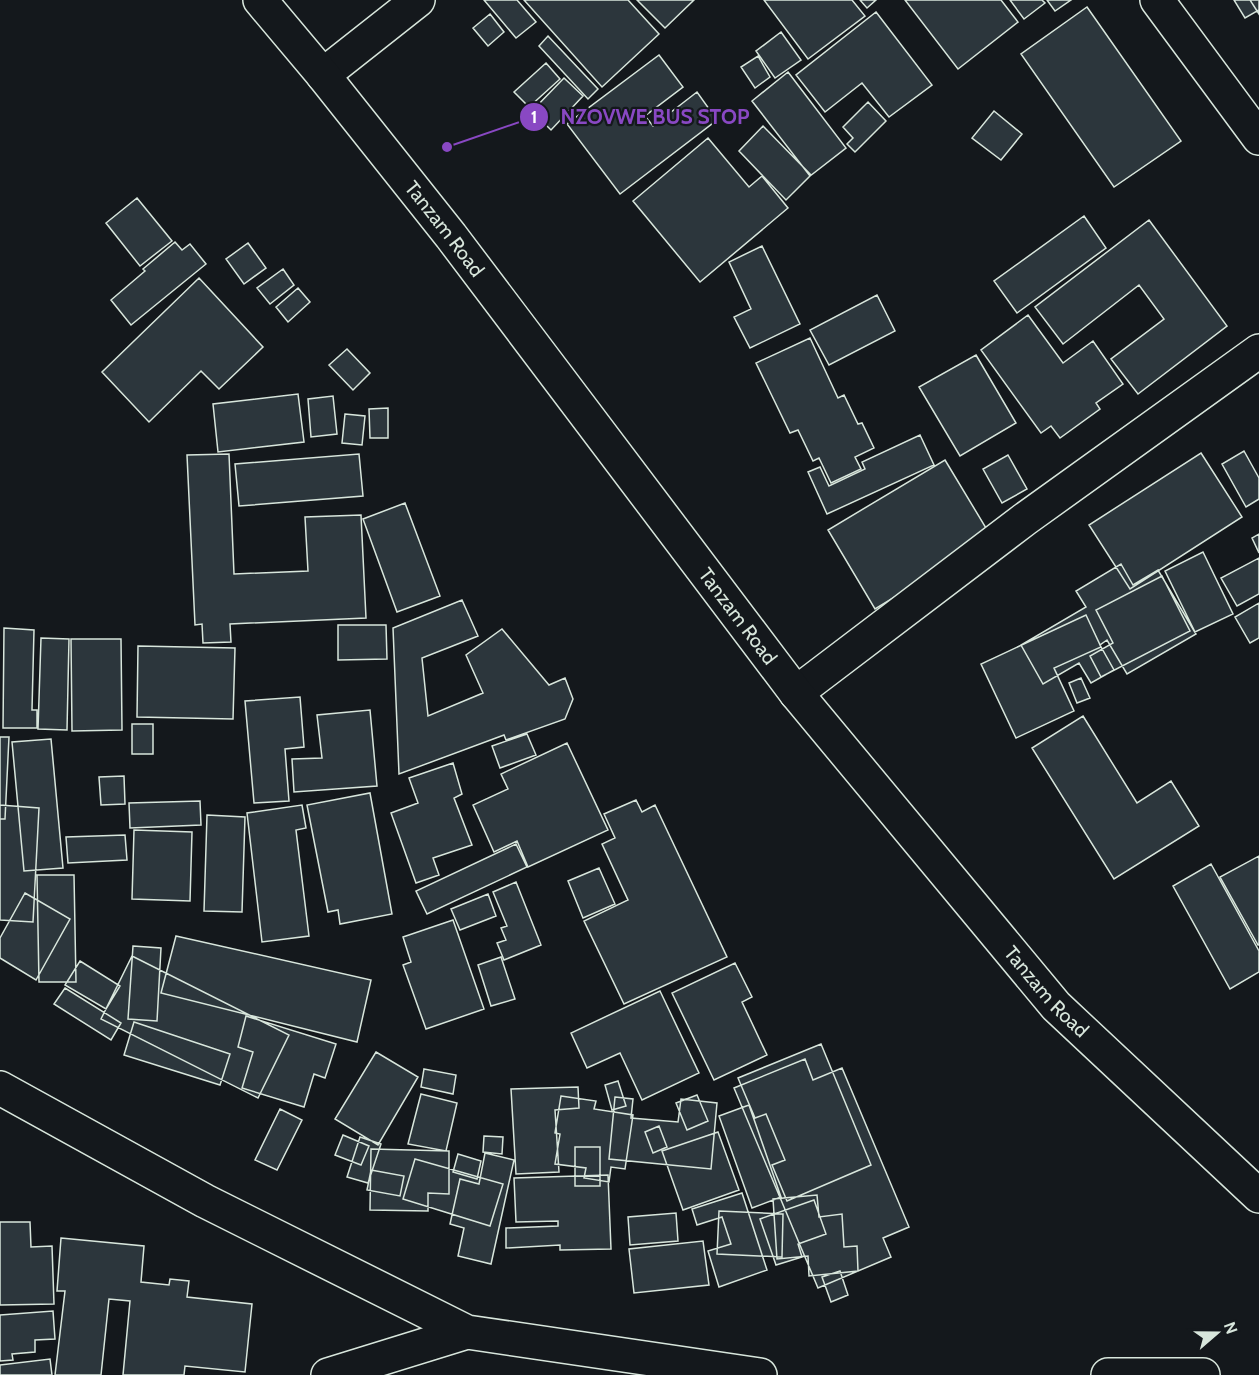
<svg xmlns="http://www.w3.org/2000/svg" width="1259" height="1375" font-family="Cabin,sans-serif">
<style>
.building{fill:#2c363c;stroke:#d8e6dc;stroke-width:1.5}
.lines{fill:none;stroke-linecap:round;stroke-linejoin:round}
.street-casing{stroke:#d8e6dc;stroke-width:36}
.highway-casing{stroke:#d8e6dc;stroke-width:36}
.street{stroke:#14181c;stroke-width:33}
.highway{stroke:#14181c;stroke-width:33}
.labels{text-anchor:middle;stroke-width:4.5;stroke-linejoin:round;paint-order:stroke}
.street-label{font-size:20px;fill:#d8e6dc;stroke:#14181c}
.leader{fill:none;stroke:#8948c3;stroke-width:2}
.callout-dot{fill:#8948c3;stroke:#14181c;stroke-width:2}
.mark-label{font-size:18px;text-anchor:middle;font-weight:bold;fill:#fff}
.callout-label{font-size:21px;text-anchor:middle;font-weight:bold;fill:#8948c3;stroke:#14181c;stroke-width:4.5;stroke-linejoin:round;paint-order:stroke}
</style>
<rect width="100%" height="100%" fill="#14181c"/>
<path class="building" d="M 484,0 L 517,0 L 536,22 L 516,38 Z
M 524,0 L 628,0 L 659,34 L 602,87 Z
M 637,0 L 694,0 L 665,28 Z
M 764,0 L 852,0 L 865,16 L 808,59 Z
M 860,0 L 876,0 L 867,8 Z
M 905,0 L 1001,0 L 1018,22 L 958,69 Z
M 1010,0 L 1042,0 L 1045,3 L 1024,19 Z
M 1047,0 L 1071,0 L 1055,11 Z
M 1234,0 L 1259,0 L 1259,10 L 1245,18 Z
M 1250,0 L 1259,0 L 1259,14 Z
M 1087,7 L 1181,141 L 1114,187 L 1021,54 Z
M 876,12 L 932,85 L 889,117 L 862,83 L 825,112 L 796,75 Z
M 490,14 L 504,32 L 488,46 L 473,28 Z
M 781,32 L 801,60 L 775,78 L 756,51 Z
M 548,36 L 598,89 L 588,99 L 539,46 Z
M 659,55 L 683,87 L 645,116 L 653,126 L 697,92 L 717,120 L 620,194 L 567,124 Z
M 758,56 L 770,77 L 755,88 L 741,67 Z
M 546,63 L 560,79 L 529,107 L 514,92 Z
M 788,72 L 846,148 L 810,176 L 752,101 Z
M 564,78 L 583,96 L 551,130 L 532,111 Z
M 868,102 L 886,121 L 855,152 L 847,144 L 853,138 L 843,127 Z
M 994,111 L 1022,134 L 1001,160 L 972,138 Z
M 763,126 L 811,175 L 786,200 L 739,151 Z
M 708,138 L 749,187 L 762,176 L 788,208 L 700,282 L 633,201 Z
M 137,198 L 172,241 L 140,266 L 106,223 Z
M 1084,216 L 1106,248 L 1017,313 L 994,281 Z
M 1149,220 L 1227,326 L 1138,394 L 1111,359 L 1164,319 L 1139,285 L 1063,344 L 1035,307 Z
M 175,242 L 182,250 L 190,244 L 206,264 L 131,325 L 111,300 L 145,271 L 143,269 Z
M 248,243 L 266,268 L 244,284 L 226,259 Z
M 762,246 L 800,324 L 750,348 L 734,317 L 751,309 L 729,262 Z
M 283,269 L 294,285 L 270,304 L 257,288 Z
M 199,278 L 263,347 L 219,389 L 201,371 L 149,422 L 102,372 Z
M 298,288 L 310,302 L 288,322 L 276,307 Z
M 877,295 L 895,331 L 829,365 L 810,330 Z
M 1028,315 L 1063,363 L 1093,341 L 1123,384 L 1096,403 L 1100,409 L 1060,438 L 1051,426 L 1041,433 L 981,350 Z
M 810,338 L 838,398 L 844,395 L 858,424 L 862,423 L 874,448 L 855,457 L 861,469 L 831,483 L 819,458 L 813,461 L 798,430 L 790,433 L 756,363 Z
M 347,349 L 370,373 L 353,390 L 329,365 Z
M 976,355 L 1016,423 L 960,456 L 919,387 Z
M 298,394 L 304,442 L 218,452 L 213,404 Z
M 333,396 L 337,434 L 311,437 L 308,399 Z
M 388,408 L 388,438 L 370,438 L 369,409 Z
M 345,414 L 365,416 L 362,445 L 342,443 Z
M 920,435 L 934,465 L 827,514 L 808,472 L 820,467 L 829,486 L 865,469 L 862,462 Z
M 1244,451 L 1259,478 L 1259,499 L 1246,507 L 1222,464 Z
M 1201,453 L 1242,517 L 1130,589 L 1089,525 Z
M 229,454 L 234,574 L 308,571 L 305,517 L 361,515 L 366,618 L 230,624 L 231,642 L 203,643 L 202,624 L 195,625 L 187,455 Z
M 359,454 L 363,496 L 239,506 L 235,464 Z
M 1008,455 L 1027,489 L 1002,503 L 983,469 Z
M 945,460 L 992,538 L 875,609 L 828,530 Z
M 405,503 L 440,596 L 397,612 L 363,519 Z
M 1259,534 L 1259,553 L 1252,538 Z
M 1203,552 L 1233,614 L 1195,632 L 1165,571 Z
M 1259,558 L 1259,594 L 1237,606 L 1221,578 Z
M 1121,564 L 1133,585 L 1158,570 L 1196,634 L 1127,674 L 1107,640 L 1100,645 L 1114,670 L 1091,683 L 1079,663 L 1043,684 L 1021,645 L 1086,607 L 1076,591 Z
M 1162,576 L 1190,631 L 1101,677 L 1090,656 L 1113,643 L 1096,610 Z
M 462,600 L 478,636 L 422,658 L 428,716 L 483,693 L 466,655 L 502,629 L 549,685 L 565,678 L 573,699 L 565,719 L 506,740 L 504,735 L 399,774 L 393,628 Z
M 1259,603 L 1259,638 L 1250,643 L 1235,617 Z
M 1086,615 L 1101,647 L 1054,668 L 1074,711 L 1016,738 L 981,664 Z
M 338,625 L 386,625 L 387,659 L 338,660 Z
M 4,628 L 34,630 L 32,710 L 37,710 L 37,728 L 3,728 Z
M 41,638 L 69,639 L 67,730 L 38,729 Z
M 71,639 L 121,639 L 122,730 L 72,731 Z
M 138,646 L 235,648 L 233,719 L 137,717 Z
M 1081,678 L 1090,698 L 1077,703 L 1069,683 Z
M 300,697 L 304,747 L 285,749 L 289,801 L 254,803 L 245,701 Z
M 370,710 L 377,786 L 294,792 L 292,759 L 322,758 L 317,715 Z
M 1083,716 L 1137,803 L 1171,781 L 1199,826 L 1114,879 L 1032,748 Z
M 132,724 L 153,724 L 153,754 L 132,754 Z
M 527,734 L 536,755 L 500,768 L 492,746 Z
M 0,737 L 9,737 L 5,819 L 0,819 Z
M 51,739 L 63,868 L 24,871 L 12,742 Z
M 567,743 L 608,830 L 528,867 L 517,841 L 494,852 L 473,805 L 508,789 L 501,774 Z
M 453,763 L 462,794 L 454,798 L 472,845 L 433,858 L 439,875 L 416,883 L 391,813 L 418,803 L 409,778 Z
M 124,776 L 125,804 L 101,805 L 99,777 Z
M 370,793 L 392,914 L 340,924 L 338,910 L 328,912 L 307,805 Z
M 636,800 L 642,812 L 655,805 L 727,957 L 624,1004 L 584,921 L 628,900 L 602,844 L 615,838 L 604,814 Z
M 200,801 L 201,825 L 130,828 L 129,803 Z
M 0,805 L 39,808 L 33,922 L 0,920 Z
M 302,805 L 306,828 L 296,830 L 309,936 L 262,942 L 247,813 Z
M 207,815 L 245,817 L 242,912 L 204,911 Z
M 134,830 L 192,832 L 190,901 L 132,899 Z
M 125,835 L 127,860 L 68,863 L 66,837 Z
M 516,844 L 527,867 L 427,914 L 416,891 Z
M 1259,856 L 1259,945 L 1258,945 L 1220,877 Z
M 1211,864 L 1259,951 L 1259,972 L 1230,989 L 1173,886 Z
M 599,868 L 615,904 L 583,918 L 568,881 Z
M 37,875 L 74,875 L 76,982 L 39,982 Z
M 516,882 L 541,945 L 504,960 L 497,943 L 506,940 L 501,928 L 507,926 L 493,892 Z
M 25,893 L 70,919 L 36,980 L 0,958 L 0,938 Z
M 488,894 L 496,916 L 460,930 L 451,909 Z
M 453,920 L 484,1009 L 426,1029 L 403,965 L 411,962 L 403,937 Z
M 176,936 L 371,980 L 357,1042 L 161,993 Z
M 133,946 L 161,948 L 157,1021 L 128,1019 Z
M 132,956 L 289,1035 L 258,1098 L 101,1019 Z
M 501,957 L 515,999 L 491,1006 L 478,965 Z
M 80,961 L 120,986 L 106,1009 L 65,985 Z
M 735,963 L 752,997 L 742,1002 L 767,1055 L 714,1080 L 672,993 Z
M 65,988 L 121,1023 L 111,1040 L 54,1004 Z
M 660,991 L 699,1073 L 642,1100 L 620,1053 L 587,1068 L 571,1033 Z
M 246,1016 L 336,1044 L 325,1078 L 314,1074 L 304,1107 L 242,1088 L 253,1052 L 238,1047 Z
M 134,1022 L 230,1054 L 220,1085 L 124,1055 Z
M 821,1044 L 871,1165 L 787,1201 L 772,1165 L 785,1160 L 766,1114 L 755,1118 L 738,1078 Z
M 376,1052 L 418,1077 L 378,1145 L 335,1119 Z
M 805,1059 L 813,1080 L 842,1068 L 909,1227 L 883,1238 L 891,1257 L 818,1288 L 734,1088 Z
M 424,1069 L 456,1075 L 453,1094 L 421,1087 Z
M 618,1081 L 626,1106 L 612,1110 L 605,1085 Z
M 578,1087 L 579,1108 L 555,1110 L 559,1172 L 516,1174 L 511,1089 Z
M 421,1094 L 457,1103 L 446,1151 L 408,1144 Z
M 697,1095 L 708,1121 L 687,1130 L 676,1103 Z
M 561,1096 L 596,1101 L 594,1109 L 633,1115 L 625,1169 L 611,1167 L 609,1182 L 584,1178 L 586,1168 L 555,1164 L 560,1134 L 555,1133 Z
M 615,1097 L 633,1099 L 631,1118 L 678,1122 L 681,1099 L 717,1103 L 711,1169 L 609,1159 Z
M 749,1105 L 781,1197 L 752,1208 L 719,1116 Z
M 280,1109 L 302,1120 L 277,1170 L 255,1160 Z
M 659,1126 L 667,1147 L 653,1153 L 645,1132 Z
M 718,1132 L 739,1190 L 683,1210 L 662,1151 Z
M 343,1135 L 369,1146 L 361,1165 L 335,1155 Z
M 484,1136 L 503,1137 L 502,1154 L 483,1152 Z
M 360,1137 L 381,1144 L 368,1183 L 347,1177 Z
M 575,1147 L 600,1147 L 600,1186 L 575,1186 Z
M 371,1149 L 449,1151 L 449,1194 L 428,1193 L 428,1211 L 370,1210 Z
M 485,1153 L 514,1160 L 491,1264 L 458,1256 L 464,1228 L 450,1224 L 460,1179 L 479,1184 Z
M 458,1154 L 481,1161 L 477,1179 L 453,1172 Z
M 415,1159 L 503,1184 L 490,1226 L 403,1199 Z
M 371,1170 L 404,1176 L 400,1196 L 367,1190 Z
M 608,1175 L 611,1249 L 560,1250 L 560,1245 L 506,1248 L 506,1228 L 558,1226 L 558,1221 L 516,1222 L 514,1178 Z
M 742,1193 L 767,1270 L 719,1287 L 708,1251 L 731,1244 L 722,1217 L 697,1225 L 692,1209 Z
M 817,1195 L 819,1217 L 842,1214 L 844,1247 L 857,1246 L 858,1271 L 809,1276 L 808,1256 L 777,1259 L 773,1199 Z
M 814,1200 L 826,1234 L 798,1244 L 802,1257 L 776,1265 L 760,1219 Z
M 719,1211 L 783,1214 L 782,1257 L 717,1254 Z
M 676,1213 L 678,1241 L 630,1245 L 628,1217 Z
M 0,1222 L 30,1222 L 31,1247 L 52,1246 L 54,1304 L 0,1305 Z
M 61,1238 L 144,1246 L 141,1282 L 169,1285 L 170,1279 L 189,1281 L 187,1297 L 252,1304 L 245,1372 L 185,1366 L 184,1375 L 123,1375 L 130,1301 L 109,1299 L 101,1375 L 55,1375 L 65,1291 L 57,1291 Z
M 703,1241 L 709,1285 L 634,1293 L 629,1249 Z
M 840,1271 L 848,1295 L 831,1302 L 822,1277 Z
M 53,1311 L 55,1339 L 35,1340 L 35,1352 L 12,1354 L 13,1360 L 0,1361 L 0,1315 Z
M 50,1359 L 52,1375 L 0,1375 L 0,1365 Z"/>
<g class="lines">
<g class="street-casing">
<path id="street" d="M 1157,0 L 1259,138
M 323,75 L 418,0
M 796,693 L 1025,519 L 1259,351
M 0,1088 L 205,1201 L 467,1332
M 328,1375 L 467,1332 L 760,1375
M 1108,1375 L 1203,1375"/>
</g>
<g class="highway-casing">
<g id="highway">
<path id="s1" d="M 260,0 L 323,75 L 451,236 L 796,693 L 1056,1006 L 1259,1196"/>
</g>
</g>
<use href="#street" class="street"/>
<use href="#highway" class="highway"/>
</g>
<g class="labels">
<g class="street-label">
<text dy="7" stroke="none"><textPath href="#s1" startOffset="294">Tanzam Road</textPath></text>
<text dy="7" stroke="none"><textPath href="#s1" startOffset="780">Tanzam Road</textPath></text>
<text dy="7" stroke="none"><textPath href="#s1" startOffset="1266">Tanzam Road</textPath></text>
</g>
</g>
<path class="leader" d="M447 147L534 117"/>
<g class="callout-dot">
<circle cx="447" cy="147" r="6"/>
<circle cx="534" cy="117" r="15"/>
</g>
<g class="mark-label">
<text x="534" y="123">1</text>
</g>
<g class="callout-label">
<text x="655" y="124">NZOVWE BUS STOP</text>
</g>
<g transform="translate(1217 1333) rotate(70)" stroke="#14181c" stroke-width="4.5" paint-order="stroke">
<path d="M0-4.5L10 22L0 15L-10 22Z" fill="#d8e6dc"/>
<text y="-9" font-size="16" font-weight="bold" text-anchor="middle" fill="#d8e6dc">N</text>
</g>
</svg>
